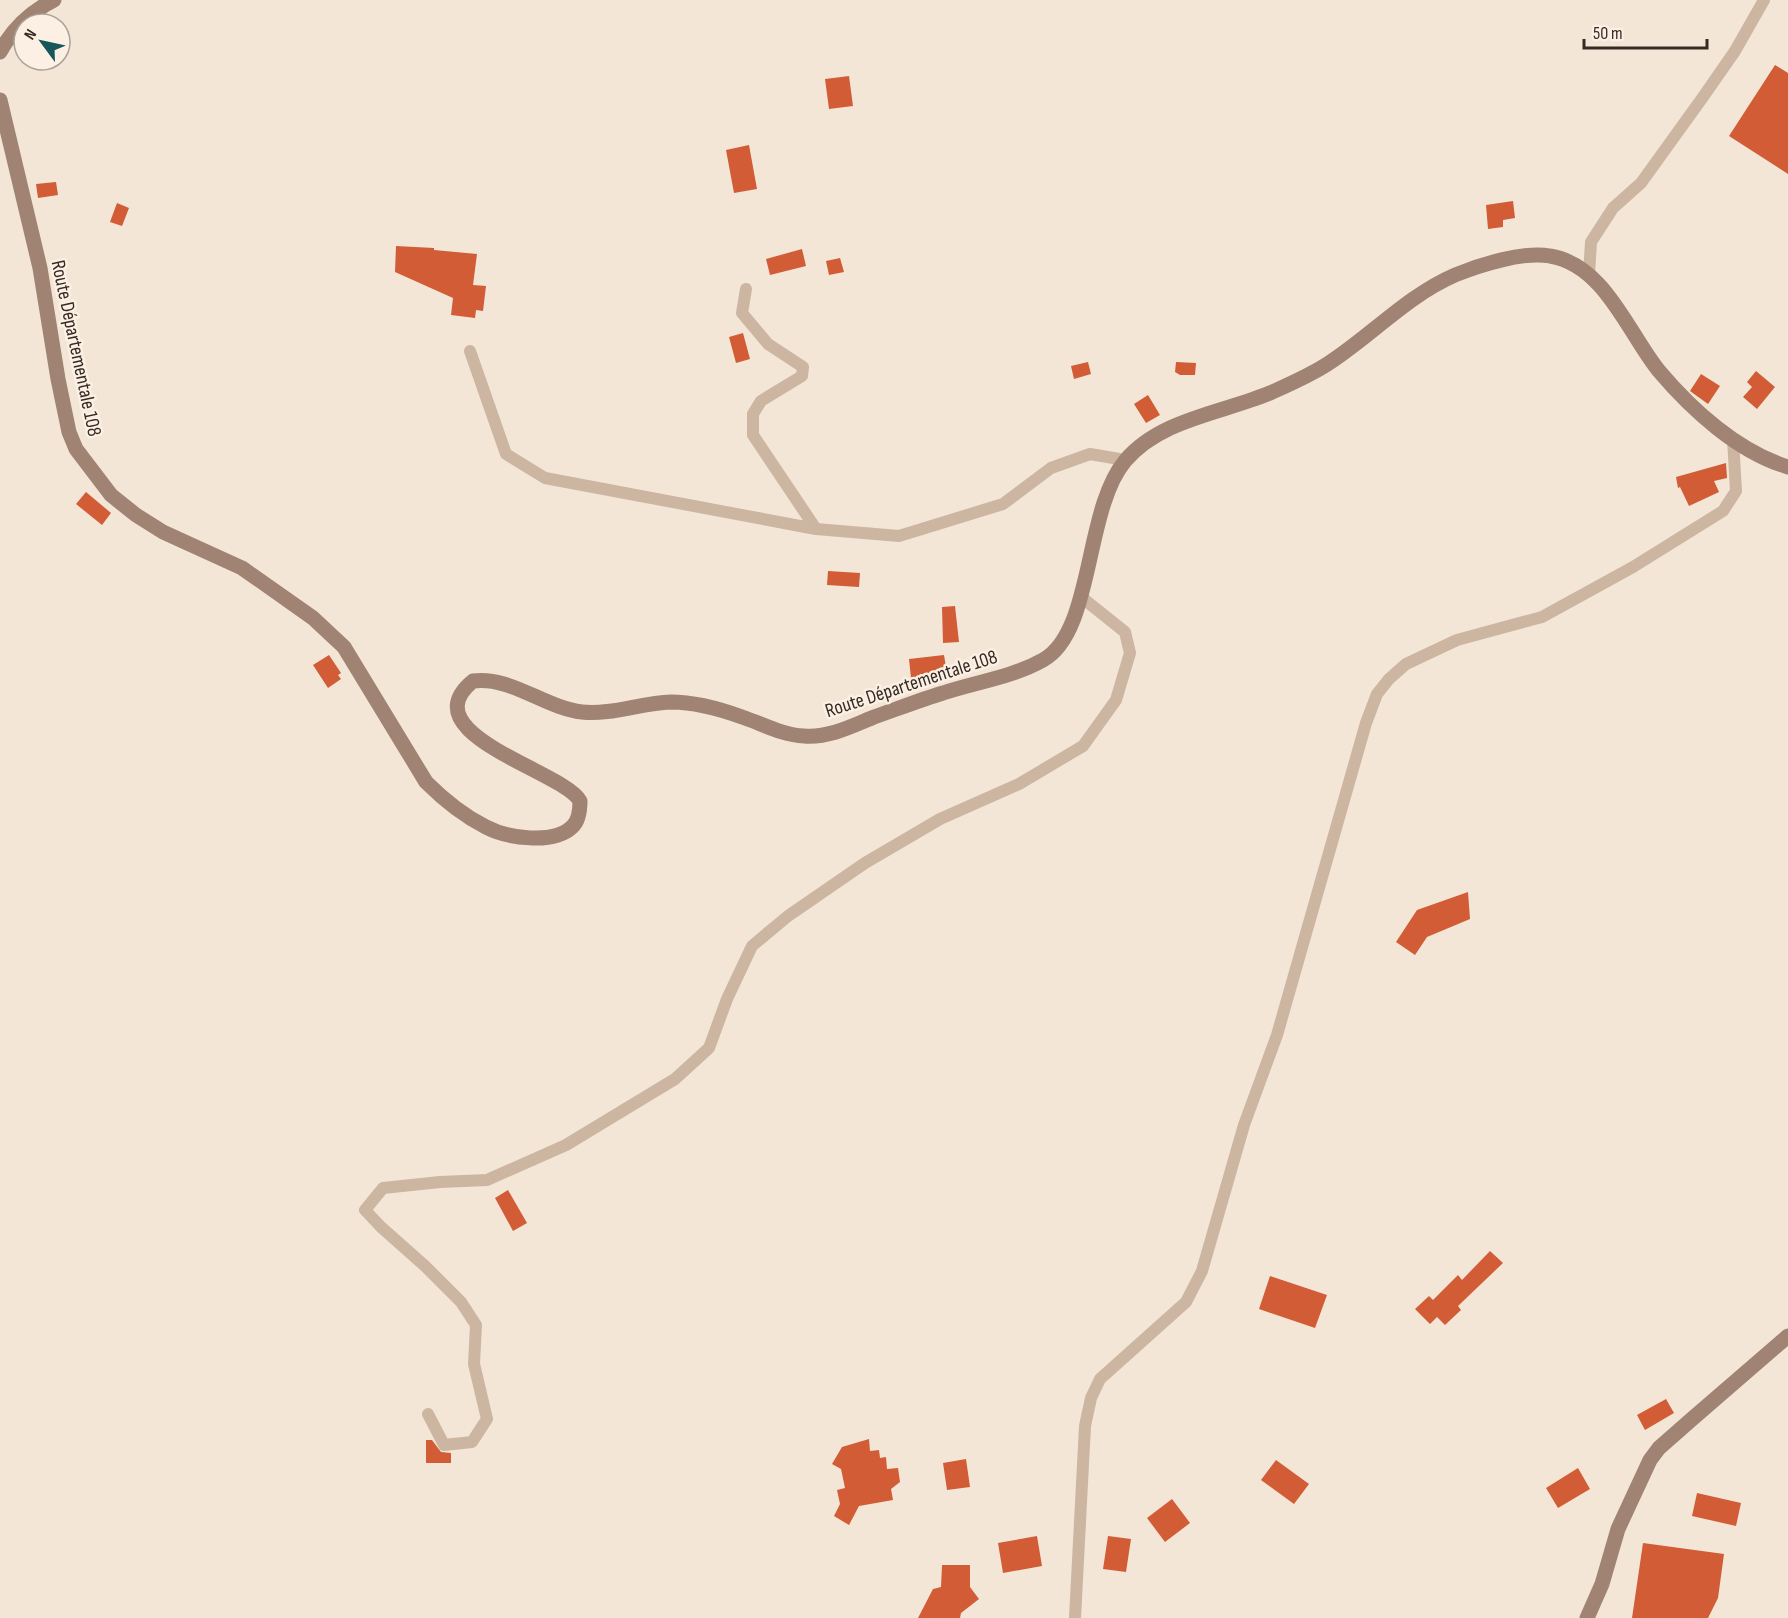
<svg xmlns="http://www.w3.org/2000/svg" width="1788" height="1618" font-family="'Sofia Sans Condensed',sans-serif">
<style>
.building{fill:#d15c36}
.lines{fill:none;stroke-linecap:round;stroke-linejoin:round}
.street{stroke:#ccb5a1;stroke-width:12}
.secondary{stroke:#a08373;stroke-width:15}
.labels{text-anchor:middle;stroke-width:5;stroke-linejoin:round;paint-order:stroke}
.street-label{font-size:20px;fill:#362a25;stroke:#fbf0e3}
</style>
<rect width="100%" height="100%" fill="#f3e6d6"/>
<path class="building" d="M 1775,65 L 1788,73 L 1788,174 L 1729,136 Z
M 849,76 L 853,106 L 829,109 L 825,79 Z
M 749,145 L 757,189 L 734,193 L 726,150 Z
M 56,182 L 58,195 L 38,198 L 36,184 Z
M 1513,201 L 1515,218 L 1503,220 L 1503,227 L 1488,229 L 1486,205 Z
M 117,203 L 129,208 L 122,226 L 110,222 Z
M 396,246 L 434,248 L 434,250 L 477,254 L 473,285 L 486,286 L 483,311 L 476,310 L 475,318 L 451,315 L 453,298 L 395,272 Z
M 802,249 L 806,266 L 770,275 L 766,259 Z
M 840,258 L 844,272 L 829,275 L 826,261 Z
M 743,333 L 750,359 L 736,363 L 729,337 Z
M 1088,362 L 1091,374 L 1074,379 L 1071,366 Z
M 1176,362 L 1196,363 L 1195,375 L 1180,375 L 1175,372 Z
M 1756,371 L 1775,387 L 1757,409 L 1743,397 L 1752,387 L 1747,382 Z
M 1701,374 L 1720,386 L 1708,404 L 1690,391 Z
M 1148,395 L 1160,415 L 1146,423 L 1134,404 Z
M 1726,463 L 1727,478 L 1714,481 L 1719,492 L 1689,506 L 1680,487 L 1678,488 L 1676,477 Z
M 86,492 L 111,513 L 102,525 L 76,504 Z
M 828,571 L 860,573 L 859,587 L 827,585 Z
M 955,606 L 959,642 L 943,643 L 942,607 Z
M 329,655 L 341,673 L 338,675 L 341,679 L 328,688 L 313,665 Z
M 944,655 L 947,673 L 911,678 L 909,659 Z
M 1468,892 L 1470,919 L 1427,937 L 1415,955 L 1396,942 L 1417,910 Z
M 508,1190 L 527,1223 L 513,1231 L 495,1198 Z
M 1490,1251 L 1503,1263 L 1458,1306 L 1461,1310 L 1445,1325 L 1437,1317 L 1430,1324 L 1415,1309 L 1429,1296 L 1433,1300 L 1458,1275 L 1462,1280 Z
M 1270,1276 L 1327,1295 L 1315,1328 L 1259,1309 Z
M 1666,1399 L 1674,1413 L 1645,1430 L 1637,1415 Z
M 869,1439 L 870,1451 L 879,1450 L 880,1458 L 886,1457 L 887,1469 L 898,1468 L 900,1482 L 891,1489 L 893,1500 L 859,1506 L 849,1525 L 834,1516 L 840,1504 L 837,1490 L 845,1488 L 841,1469 L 832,1464 L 842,1447 Z
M 426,1440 L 432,1440 L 441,1452 L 451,1453 L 451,1463 L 426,1463 Z
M 966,1459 L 970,1487 L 947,1490 L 943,1463 Z
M 1276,1460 L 1309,1484 L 1294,1504 L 1261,1480 Z
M 1578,1468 L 1590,1489 L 1558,1508 L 1546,1488 Z
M 1697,1493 L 1741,1503 L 1736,1526 L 1692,1516 Z
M 1172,1499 L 1190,1523 L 1165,1542 L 1147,1518 Z
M 1037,1536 L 1042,1566 L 1003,1573 L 998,1543 Z
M 1108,1536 L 1131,1539 L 1126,1572 L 1103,1569 Z
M 1643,1543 L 1724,1554 L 1718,1598 L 1708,1618 L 1632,1618 Z
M 942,1565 L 970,1565 L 970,1587 L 979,1599 L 961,1613 L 960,1618 L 918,1618 L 933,1589 L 941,1587 Z"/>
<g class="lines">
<path class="street" d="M 1589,274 L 1591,242 L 1613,208 L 1641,183 L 1703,97 L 1735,51 L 1764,0
M 746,289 L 742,313 L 768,344 L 803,367 L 802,376 L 761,401 L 753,414 L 753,435 L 816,529
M 470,351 L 506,454 L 545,478 L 816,529 L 899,536 L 1003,504 L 1051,468 L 1090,454 L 1125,460
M 428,1414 L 444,1445 L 472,1442 L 487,1419 L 474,1364 L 476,1325 L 461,1302 L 425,1266 L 381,1227 L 365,1210 L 383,1188 L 440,1182 L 487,1180 L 566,1145 L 675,1079 L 709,1048 L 727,999 L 752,946 L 788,916 L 865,863 L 940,819 L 1019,784 L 1083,746 L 1116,700 L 1130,653 L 1125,632 L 1080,596
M 1075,1618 L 1085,1426 L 1091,1398 L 1100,1379 L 1186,1302 L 1202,1271 L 1244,1125 L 1277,1035 L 1366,723 L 1377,694 L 1389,679 L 1406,664 L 1457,640 L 1542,617 L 1633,567 L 1723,511 L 1736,491 L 1733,439"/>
<path class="secondary" d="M 0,52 C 13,28 30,12 54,0
M 0,100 L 40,268 L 58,379 L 69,432 L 76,449 L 111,495 L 136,515 L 163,532 L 242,568 L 313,618 L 344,647 L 426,782 C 444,800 464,816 486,827 C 507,838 553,845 572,827 C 579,821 580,811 580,801 C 564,771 408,734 473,681 C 511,676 545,708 582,712 C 611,715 641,703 671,702 C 694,702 720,709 742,717 C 763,724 782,735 804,736 C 829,738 852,726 874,717 C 897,709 920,700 943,693 C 976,682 1013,677 1043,660 C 1094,632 1084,510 1125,461 C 1160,419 1223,413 1270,393 C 1290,384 1311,375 1329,363 C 1372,335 1407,296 1455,275 C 1479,265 1524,251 1550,256 C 1605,265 1628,333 1659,371 C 1692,410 1738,452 1788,467
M 1587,1618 L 1602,1584 L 1618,1529 L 1650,1460 L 1659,1448 L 1692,1419 L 1788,1336"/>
</g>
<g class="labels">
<g class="street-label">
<text transform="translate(77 348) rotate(78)" y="7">Route Départementale 108</text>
<text transform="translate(911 683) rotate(-18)" y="7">Route Départementale 108</text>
</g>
</g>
<g transform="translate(42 42) rotate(303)"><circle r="28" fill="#fbf0e3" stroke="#aca197" stroke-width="1.5"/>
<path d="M0-4.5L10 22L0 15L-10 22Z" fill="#17565a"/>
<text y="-9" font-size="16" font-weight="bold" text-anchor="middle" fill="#362a25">N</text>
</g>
<path d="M1584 39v9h123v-9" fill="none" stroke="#362a25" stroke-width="3"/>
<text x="1593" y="39" font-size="18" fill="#362a25" stroke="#fbf0e3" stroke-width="4.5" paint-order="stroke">50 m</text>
</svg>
